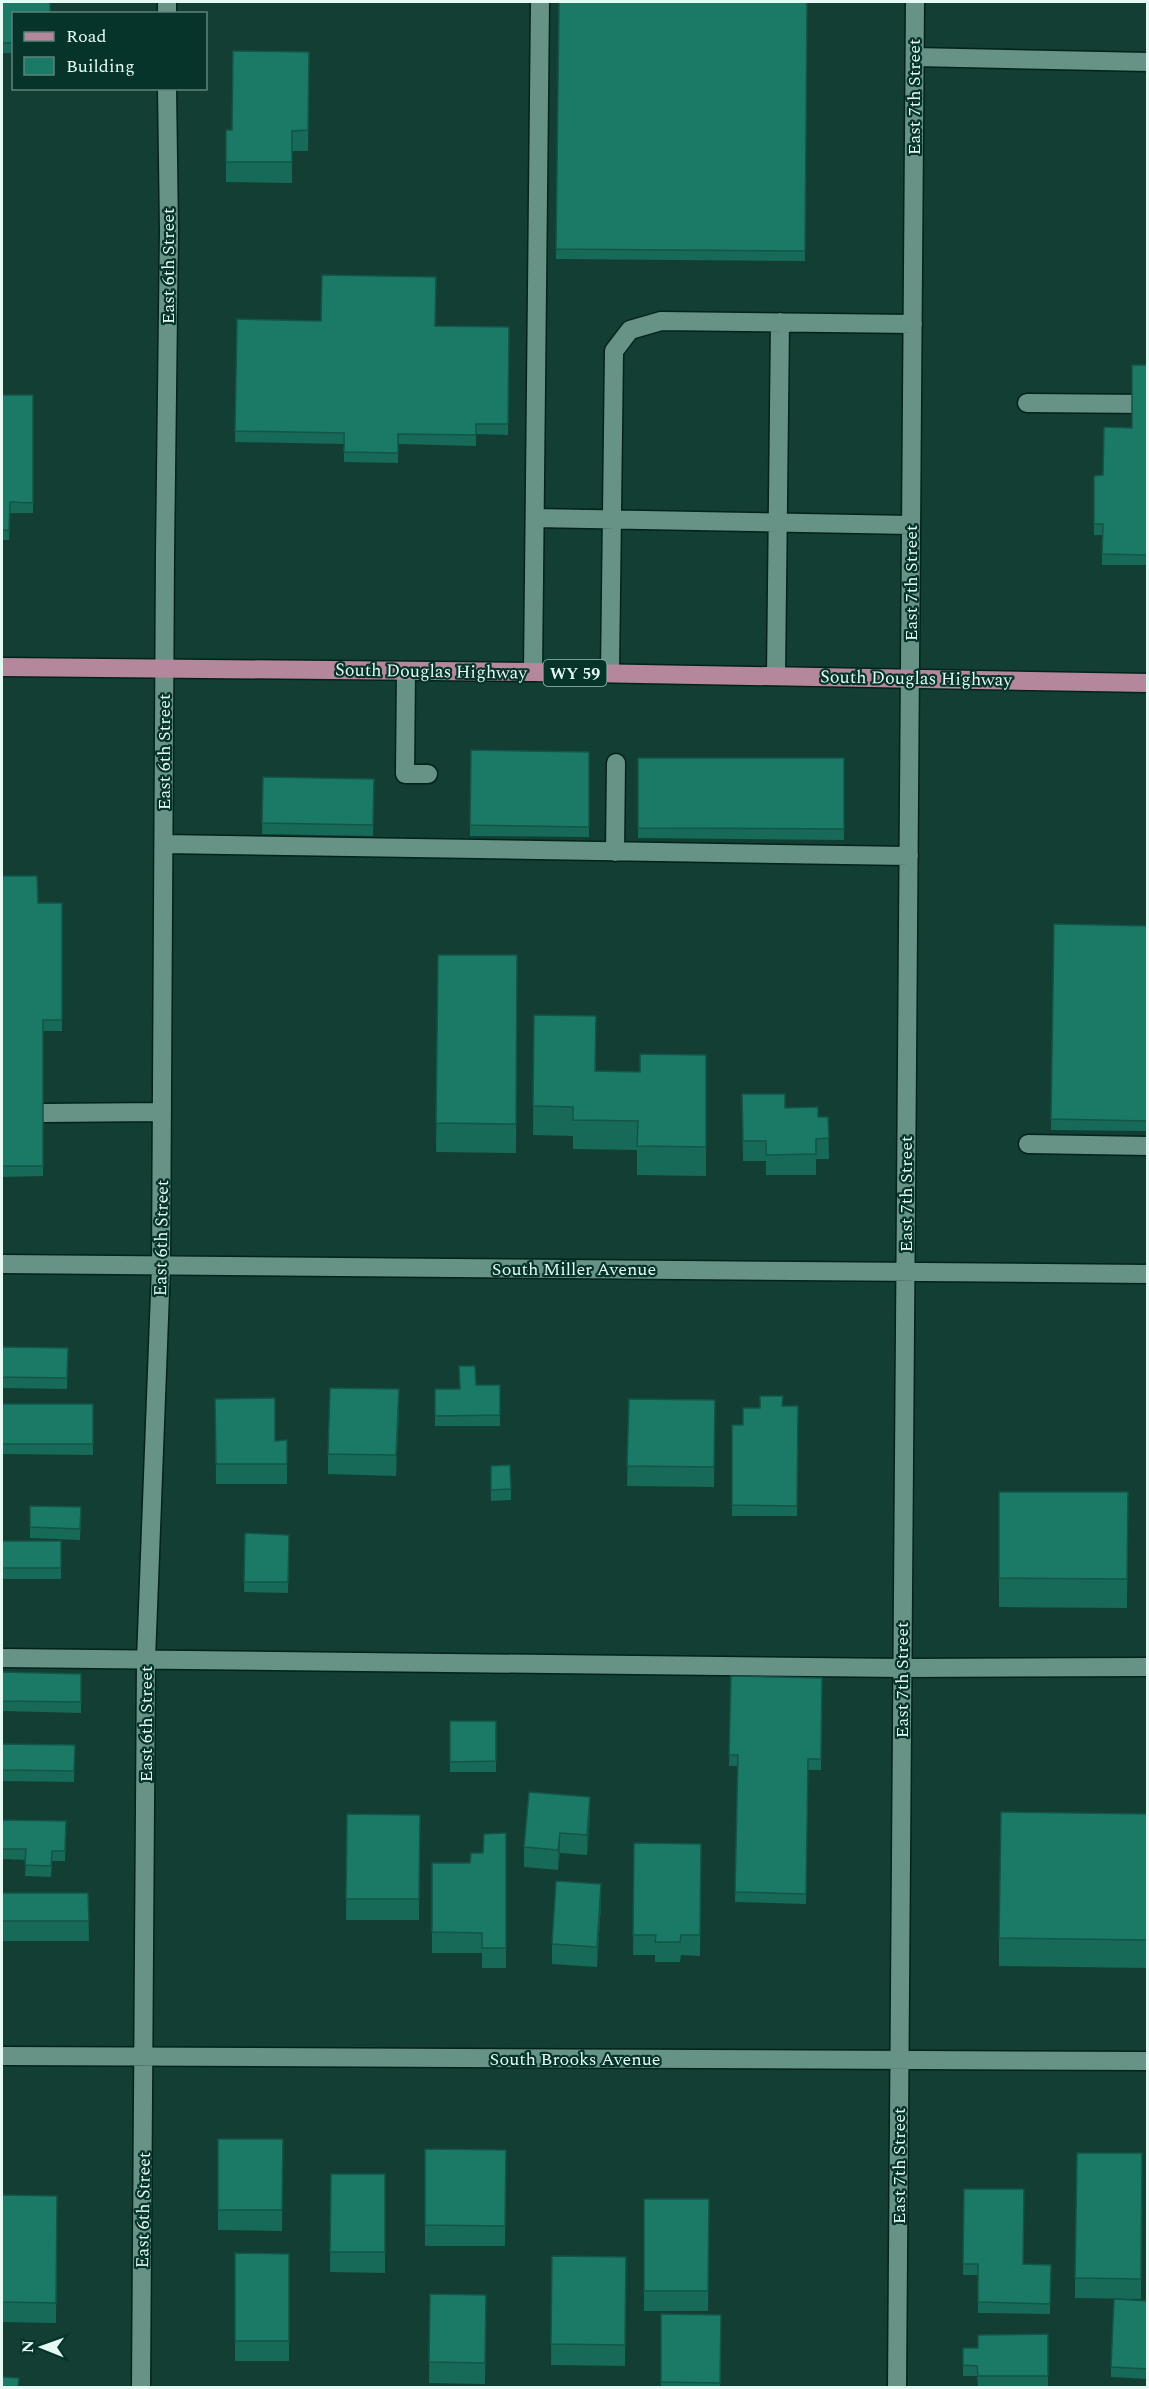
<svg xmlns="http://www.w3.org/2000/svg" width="1149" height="2389" font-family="Spectral,serif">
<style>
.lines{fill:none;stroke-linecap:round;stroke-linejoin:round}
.minor-casing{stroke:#02231c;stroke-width:21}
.major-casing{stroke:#02231c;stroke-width:21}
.minor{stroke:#679286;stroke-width:18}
.major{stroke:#b5879c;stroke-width:18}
.wall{fill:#176958}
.shaded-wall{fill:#135547}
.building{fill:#1b7a66;stroke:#135547;stroke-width:1.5}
.labels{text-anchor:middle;stroke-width:4.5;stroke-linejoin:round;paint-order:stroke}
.shield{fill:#06342a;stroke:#a1bfb7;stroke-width:1.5}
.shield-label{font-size:16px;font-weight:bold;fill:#e4faf3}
.street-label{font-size:18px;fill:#e4faf3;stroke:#06342a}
</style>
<rect width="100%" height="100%" fill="#133e34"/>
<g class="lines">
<g class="minor-casing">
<path id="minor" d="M 167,2 L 167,14
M 915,57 L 1148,62
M 1027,403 L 1148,404
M 535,518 L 911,525
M 406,671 L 405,774 L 428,774
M 533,672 L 540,2
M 610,673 L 614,351 L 630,330 L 661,321 L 913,324
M 776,676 L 780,322
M 164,844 L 909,856
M 615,852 L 616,763
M 43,1113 L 162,1112
M 1028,1144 L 1148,1146
M 2,1264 L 1148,1274
M 2,1658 L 902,1668 L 1148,1667
M 2,2056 L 1148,2061
M 141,2388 L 146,1660 L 161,1266 L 165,554 L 169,231 L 167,88
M 897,2388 L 915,2"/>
</g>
<g class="major-casing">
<path id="major" d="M 2,667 L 533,672 L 1148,683"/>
</g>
<use href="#minor" class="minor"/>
<use href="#major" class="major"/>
</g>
<path class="wall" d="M 2,2 L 14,14 L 14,53 L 2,53 Z
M 559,2 L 807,2 L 805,261 L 556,259 Z
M 309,52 L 308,151 L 292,151 L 292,183 L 226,182 L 226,130 L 232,130 Z
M 237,319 L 435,326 L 509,327 L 508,435 L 476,434 L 476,446 L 398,444 L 398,463 L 344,462 L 344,444 L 235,442 Z
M 1148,365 L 1148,565 L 1102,565 L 1102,535 L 1094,535 L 1094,476 L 1103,475 L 1132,428 Z
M 2,395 L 33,395 L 33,513 L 10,513 L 9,540 L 2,540 Z
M 471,750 L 589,752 L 589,837 L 470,836 Z
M 638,758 L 844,758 L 844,840 L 638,838 Z
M 263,777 L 374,779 L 373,836 L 262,834 Z
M 2,876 L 38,903 L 62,903 L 62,1031 L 43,1031 L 43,1176 L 2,1177 Z
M 1054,924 L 1148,926 L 1148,1131 L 1051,1130 Z
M 438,955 L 517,955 L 516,1153 L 436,1152 Z
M 534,1015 L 596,1016 L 596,1071 L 640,1072 L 706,1055 L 706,1176 L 637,1175 L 637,1150 L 573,1149 L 573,1136 L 533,1135 Z
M 742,1094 L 818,1117 L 828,1117 L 829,1159 L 816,1159 L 816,1175 L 766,1175 L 766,1161 L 743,1161 Z
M 2,1347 L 68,1348 L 67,1389 L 2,1388 Z
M 476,1385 L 500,1385 L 500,1426 L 435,1426 L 435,1389 L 460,1389 Z
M 215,1399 L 275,1441 L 287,1440 L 287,1484 L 216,1484 Z
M 629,1399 L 715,1400 L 714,1487 L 627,1486 Z
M 2,1404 L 93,1404 L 93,1455 L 2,1454 Z
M 782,1406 L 798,1406 L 797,1516 L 732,1516 L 732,1425 L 743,1425 L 760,1408 Z
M 399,1410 L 396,1476 L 328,1474 L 328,1454 Z
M 491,1466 L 511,1489 L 511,1500 L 491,1501 Z
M 999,1492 L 1128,1492 L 1127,1608 L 999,1607 Z
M 30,1506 L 81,1518 L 80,1540 L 30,1538 Z
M 245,1533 L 289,1535 L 288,1593 L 244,1592 Z
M 2,1541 L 61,1541 L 61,1579 L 2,1579 Z
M 2,1672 L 81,1674 L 81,1713 L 2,1711 Z
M 731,1676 L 822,1678 L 821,1770 L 808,1770 L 806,1904 L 735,1902 L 738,1766 L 729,1766 Z
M 450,1721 L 496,1721 L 496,1772 L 450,1772 Z
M 2,1744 L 75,1745 L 74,1782 L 2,1781 Z
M 347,1814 L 420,1815 L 419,1920 L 346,1920 Z
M 1148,1814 L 1148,1968 L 999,1966 L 999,1938 Z
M 590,1817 L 587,1855 L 560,1853 L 558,1870 L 524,1867 L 524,1847 Z
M 2,1820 L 66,1821 L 65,1861 L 52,1861 L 51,1877 L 25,1876 L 26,1860 L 2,1859 Z
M 506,1833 L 506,1968 L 482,1968 L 482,1953 L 432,1953 L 432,1863 L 470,1863 L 483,1853 Z
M 634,1843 L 701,1844 L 700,1956 L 681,1955 L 680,1962 L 655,1962 L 655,1955 L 633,1955 Z
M 2,1893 L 88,1893 L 89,1941 L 2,1941 Z
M 601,1904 L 597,1967 L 552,1964 L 552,1944 Z
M 218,2139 L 283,2139 L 282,2231 L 218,2230 Z
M 506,2150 L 505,2246 L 425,2246 L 425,2225 Z
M 1142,2153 L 1141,2299 L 1075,2298 L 1075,2278 Z
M 331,2174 L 385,2174 L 385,2273 L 330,2272 Z
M 964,2189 L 1023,2264 L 1051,2265 L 1050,2314 L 978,2313 L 978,2275 L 963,2275 Z
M 2,2195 L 57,2196 L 56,2323 L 2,2322 Z
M 644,2199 L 709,2199 L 708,2311 L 644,2311 Z
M 235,2253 L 289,2254 L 289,2361 L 235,2361 Z
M 552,2256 L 626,2257 L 625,2366 L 551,2365 Z
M 430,2294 L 486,2295 L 485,2384 L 429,2383 Z
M 1148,2301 L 1148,2379 L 1111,2377 L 1111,2367 Z
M 721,2315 L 720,2388 L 661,2388 L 661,2382 Z
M 1048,2334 L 1048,2387 L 978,2387 L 977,2376 L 963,2376 L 963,2348 L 978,2348 Z"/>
<path class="shaded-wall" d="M 399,1389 L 399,1410 L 396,1476 L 396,1455 Z
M 590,1797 L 590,1817 L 587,1855 L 587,1835 Z
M 560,1833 L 560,1853 L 558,1870 L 558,1850 Z
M 601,1884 L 601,1904 L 597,1967 L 597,1947 Z"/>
<path class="building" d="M 2,2 L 50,2 L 50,14 L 14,14 L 14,43 L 2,43 Z
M 559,2 L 807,2 L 805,251 L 556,249 Z
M 233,51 L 309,52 L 308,130 L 292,131 L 292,162 L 226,162 L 226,130 L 232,130 Z
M 322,275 L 436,277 L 435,326 L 509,327 L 508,424 L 476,424 L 476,435 L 398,434 L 398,453 L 344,452 L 344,433 L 235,431 L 237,319 L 321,321 Z
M 1132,365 L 1148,365 L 1148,555 L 1102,554 L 1103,524 L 1094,524 L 1094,476 L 1103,475 L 1104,427 L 1132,428 Z
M 2,395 L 33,395 L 33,503 L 10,502 L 9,530 L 2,530 Z
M 471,750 L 589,752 L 589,827 L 470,825 Z
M 638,758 L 844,758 L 844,829 L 638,828 Z
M 263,777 L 374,779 L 373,825 L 262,823 Z
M 2,876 L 37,876 L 38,903 L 62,903 L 62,1020 L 43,1020 L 43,1166 L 2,1166 Z
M 1054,924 L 1148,926 L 1148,1121 L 1051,1119 Z
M 438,955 L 517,955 L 516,1124 L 436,1123 Z
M 534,1015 L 596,1016 L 595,1071 L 640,1072 L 640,1054 L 706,1055 L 706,1147 L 637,1146 L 638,1121 L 573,1120 L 573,1107 L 533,1106 Z
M 742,1094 L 785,1094 L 785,1108 L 818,1107 L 818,1117 L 828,1117 L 829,1138 L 816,1139 L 816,1154 L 766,1155 L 766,1141 L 743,1141 Z
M 2,1347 L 68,1348 L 67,1378 L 2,1377 Z
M 459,1366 L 475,1366 L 476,1385 L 500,1385 L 500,1415 L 435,1416 L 435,1389 L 460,1389 Z
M 330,1388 L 399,1389 L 396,1455 L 328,1454 Z
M 760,1396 L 783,1396 L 782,1406 L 798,1406 L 797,1506 L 732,1505 L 732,1425 L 743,1425 L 743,1408 L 760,1408 Z
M 275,1398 L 275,1441 L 287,1440 L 287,1464 L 216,1464 L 215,1399 Z
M 629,1399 L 715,1400 L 714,1467 L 627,1466 Z
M 2,1404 L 93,1404 L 93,1444 L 2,1444 Z
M 510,1465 L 511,1489 L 491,1490 L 491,1466 Z
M 999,1492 L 1128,1492 L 1127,1579 L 999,1578 Z
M 30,1506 L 81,1507 L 80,1529 L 30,1527 Z
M 245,1533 L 289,1535 L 288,1582 L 244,1582 Z
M 2,1541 L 61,1541 L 61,1568 L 2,1568 Z
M 2,1672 L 81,1674 L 81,1702 L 2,1701 Z
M 731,1676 L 822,1678 L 821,1759 L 808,1759 L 806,1894 L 735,1892 L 738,1755 L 729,1755 Z
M 450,1721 L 496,1721 L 496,1761 L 450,1762 Z
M 2,1744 L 75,1745 L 74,1771 L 2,1770 Z
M 529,1792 L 590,1797 L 587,1835 L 560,1833 L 558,1850 L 524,1847 Z
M 1001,1812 L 1148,1814 L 1148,1940 L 999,1938 Z
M 347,1814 L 420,1815 L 419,1899 L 346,1899 Z
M 2,1820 L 66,1821 L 65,1851 L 52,1851 L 51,1866 L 25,1865 L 26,1849 L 2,1849 Z
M 506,1833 L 506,1948 L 482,1948 L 482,1933 L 432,1932 L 432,1863 L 470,1863 L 471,1853 L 483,1853 L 484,1834 Z
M 634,1843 L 701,1844 L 700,1935 L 681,1935 L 680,1942 L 655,1942 L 656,1935 L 633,1935 Z
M 556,1881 L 601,1884 L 597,1947 L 552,1944 Z
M 2,1893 L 88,1893 L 89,1921 L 2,1921 Z
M 218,2139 L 283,2139 L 282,2210 L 218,2210 Z
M 425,2149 L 506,2150 L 505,2226 L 425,2225 Z
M 1077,2153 L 1142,2153 L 1141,2279 L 1075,2278 Z
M 331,2174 L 385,2174 L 385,2252 L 330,2252 Z
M 964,2189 L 1024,2189 L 1023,2264 L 1051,2265 L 1050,2304 L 978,2302 L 978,2264 L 963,2264 Z
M 2,2195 L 57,2196 L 56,2303 L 2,2302 Z
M 644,2199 L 709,2199 L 708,2291 L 644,2291 Z
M 235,2253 L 289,2254 L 289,2341 L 235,2341 Z
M 552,2256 L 626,2257 L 625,2345 L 551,2344 Z
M 430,2294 L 486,2295 L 485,2363 L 429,2362 Z
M 1114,2299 L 1148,2301 L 1148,2369 L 1111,2367 Z
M 661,2314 L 721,2315 L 720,2383 L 661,2382 Z
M 1048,2334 L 1048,2376 L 978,2376 L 977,2366 L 963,2365 L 963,2348 L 978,2348 L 978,2335 Z
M 2,2377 L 19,2378 L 18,2388 L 2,2388 Z"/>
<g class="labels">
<rect class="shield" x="543.5" y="660" width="63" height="26" rx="4.5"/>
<g class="shield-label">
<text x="575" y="679">WY 59</text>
</g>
<g class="street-label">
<text transform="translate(914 97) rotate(-90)" y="6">East 7th Street</text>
<text transform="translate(168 266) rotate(-90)" y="6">East 6th Street</text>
<text transform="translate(911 583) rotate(-90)" y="6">East 7th Street</text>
<text transform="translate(431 671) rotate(1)" y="6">South Douglas Highway</text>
<text transform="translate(916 678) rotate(1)" y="6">South Douglas Highway</text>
<text transform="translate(164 752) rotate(-90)" y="6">East 6th Street</text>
<text transform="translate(906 1194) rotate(-90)" y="6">East 7th Street</text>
<text transform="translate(161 1238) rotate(-89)" y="6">East 6th Street</text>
<text x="574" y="1275">South Miller Avenue</text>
<text transform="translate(902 1680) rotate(-90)" y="6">East 7th Street</text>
<text transform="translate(146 1724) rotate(-90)" y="6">East 6th Street</text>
<text x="575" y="2065">South Brooks Avenue</text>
<text transform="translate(899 2166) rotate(-90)" y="6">East 7th Street</text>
<text transform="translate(143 2210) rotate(-89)" y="6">East 6th Street</text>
</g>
</g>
<rect width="1149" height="2389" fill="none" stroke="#e4faf3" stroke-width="6"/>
<rect x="12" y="12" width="195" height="78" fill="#06342a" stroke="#5f837a" stroke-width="1.5"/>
<rect x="24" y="32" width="30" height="9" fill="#b5879c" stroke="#5f837a" stroke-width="1.5"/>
<text x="66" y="42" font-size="18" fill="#e4faf3">Road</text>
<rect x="24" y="57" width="30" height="18" fill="#1b7a66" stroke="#5f837a" stroke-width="1.5"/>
<text x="66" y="72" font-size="18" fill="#e4faf3">Building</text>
<g transform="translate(42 2347) rotate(271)" stroke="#06342a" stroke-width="4.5" paint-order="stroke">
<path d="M0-4.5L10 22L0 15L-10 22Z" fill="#e4faf3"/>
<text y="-9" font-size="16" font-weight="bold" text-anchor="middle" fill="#e4faf3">N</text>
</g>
</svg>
